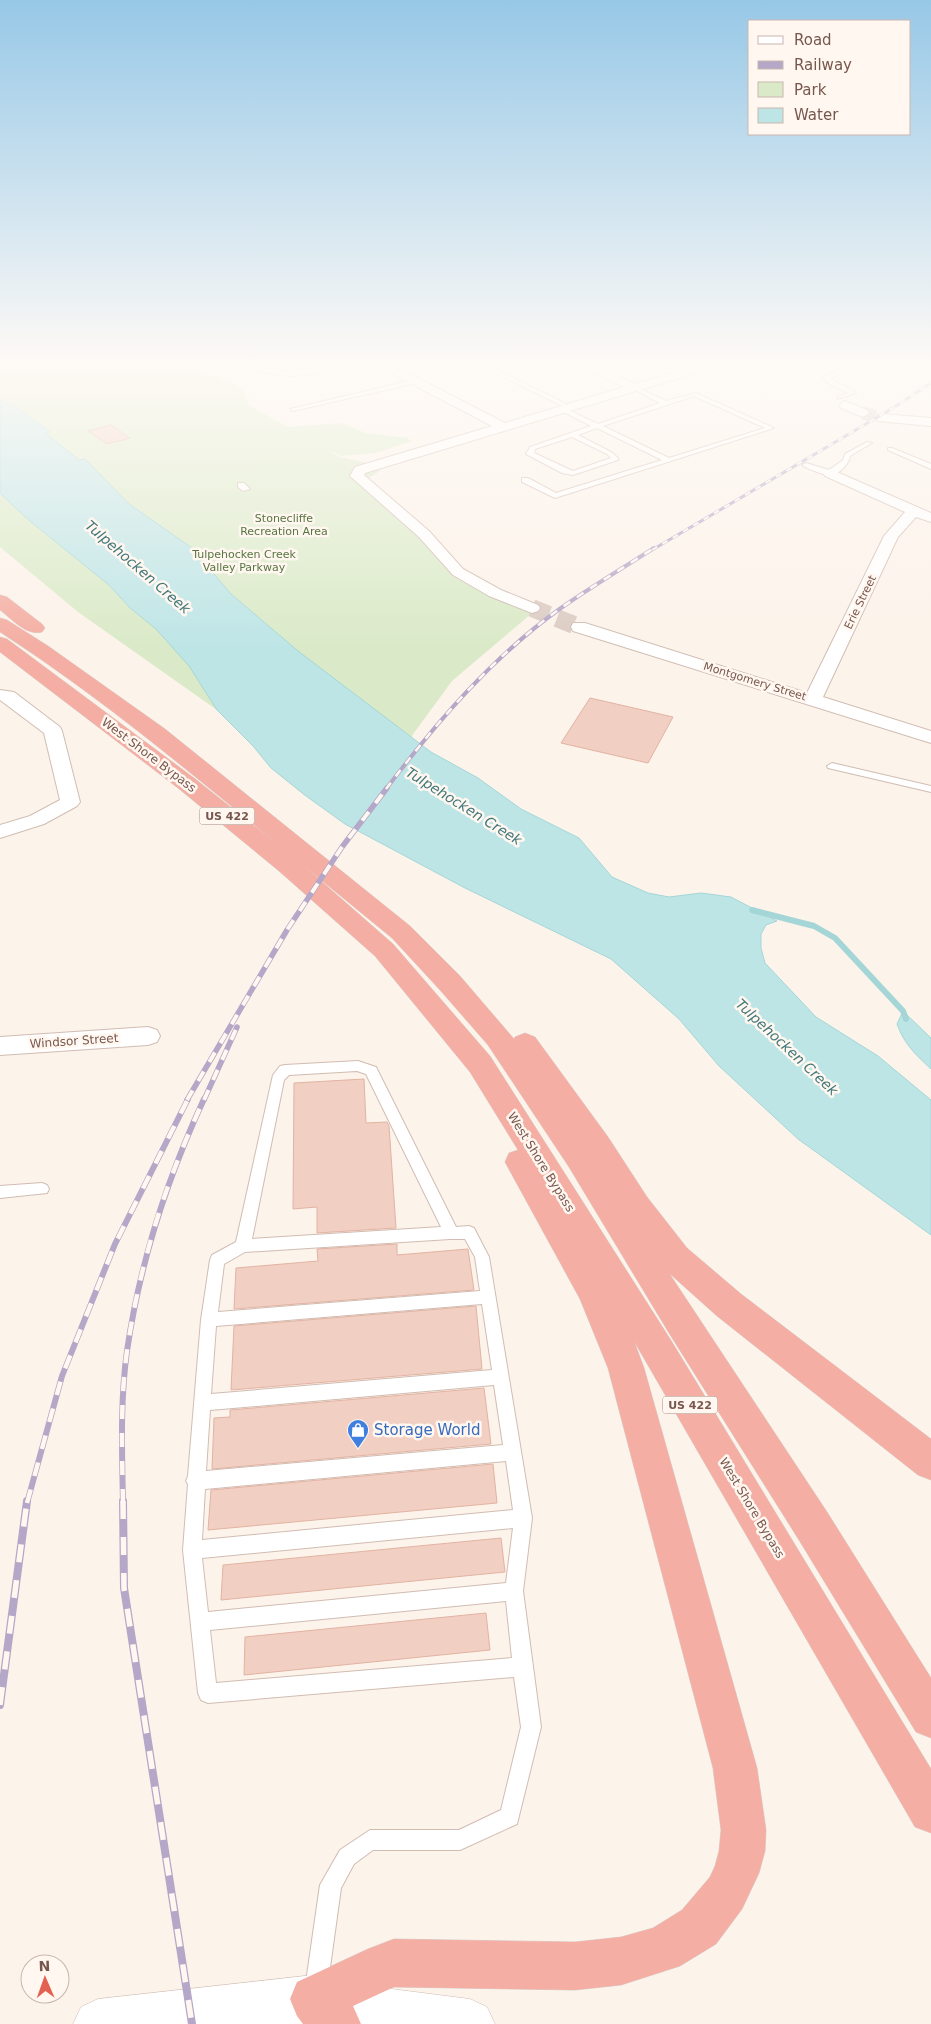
<svg xmlns="http://www.w3.org/2000/svg" width="931" height="2024" font-family="'DejaVu Sans',sans-serif">
<style>
.green{fill:#daeac8}
.water{fill:#bee5e6;stroke:#a5d6d7}
.lines{fill:none;stroke-linecap:round;stroke-linejoin:round}
.stream{stroke:#a5d6d7;stroke-width:6}
.building{fill:#f1cfc2;stroke:#e3b3a3}
.minor-tunnel-far1{stroke:#dbccc3;stroke-width:13;stroke-dasharray:13 7;stroke-linecap:butt}
.minor-tunnel{stroke:#dbccc3;stroke-width:18;stroke-dasharray:18 9;stroke-linecap:butt}
.service-casing{stroke:#d1bcb2;stroke-width:2}
.minor-casing{stroke:#d1bcb2;stroke-width:2}
.tertiary-casing{stroke:#d1bcb2;stroke-width:1}
.motorway-casing{stroke:#d9d0cd;stroke-width:1}
.service{fill:#fff;fill-rule:evenodd}
.minor{fill:#fff;fill-rule:evenodd}
.tertiary{fill:#fff;fill-rule:evenodd}
.motorway{fill:#f4aea3;fill-rule:evenodd}
.rail-far4-casing{stroke:#b4a7c7;stroke-width:3}
.rail-far3-casing{stroke:#b4a7c7;stroke-width:4}
.rail-far2-casing{stroke:#b4a7c7;stroke-width:5.5}
.rail-far1-casing{stroke:#b4a7c7;stroke-width:6}
.rail-casing{stroke:#b4a7c7;stroke-width:8}
.rail-far4{stroke:#fff7f0;stroke-width:2;stroke-dasharray:6;stroke-linecap:butt}
.rail-far3{stroke:#fff7f0;stroke-width:2.5;stroke-dasharray:8;stroke-linecap:butt}
.rail-far2{stroke:#fff7f0;stroke-width:4;stroke-dasharray:11;stroke-linecap:butt}
.rail-far1{stroke:#fff7f0;stroke-width:4.5;stroke-dasharray:14;stroke-linecap:butt}
.rail{stroke:#fff7f0;stroke-width:5.5;stroke-dasharray:18;stroke-linecap:butt}
.labels{text-anchor:middle;stroke-width:5;stroke-linejoin:round;paint-order:stroke}
.far-park-label{font-size:11px;fill:#587642;stroke:#fff7f0}
.far-street-label{font-size:11px;fill:#77574d;stroke:#fff7f0}
.shield{fill:#fff7f0;stroke:#a0877e;stroke-width:1}
.shield-label{font-size:11px;font-weight:bold;fill:#77574d}
.street-label{font-size:12px;fill:#77574d;stroke:#fff7f0}
.water-label{font-size:14px;font-style:italic;fill:#41787b;stroke:#fff7f0}
.near-shop-label{font-size:15px;fill:#366cbe;stroke:#fff7f0;text-anchor:start}
</style>
<rect width="100%" height="100%" fill="#fcf3ea"/>
<path class="green" d="M 0,364 L 183,364 L 243,388 L 249,405 L 287,427 L 341,423 L 366,433 L 407,438 L 412,441 L 375,453 L 341,456 L 328,450 L 339,457 L 364,462 L 380,471 L 360,484 L 409,526 L 432,549 L 451,574 L 531,614 L 452,681 L 411,737 L 306,796 L 271,768 L 253,746 L 217,710 L 78,612 L 0,547 Z"/>
<path class="water" d="M 0,400 L 26,414 L 50,432 L 45,433 L 79,460 L 85,459 L 129,504 L 192,548 L 231,594 L 298,651 L 431,752 L 478,778 L 521,809 L 579,838 L 612,877 L 648,893 L 669,897 L 701,893 L 731,897 L 777,921 L 766,925 L 761,934 L 761,948 L 765,963 L 816,1017 L 878,1056 L 931,1100 L 931,1235 L 798,1139 L 719,1066 L 679,1019 L 611,959 L 465,888 L 345,824 L 306,796 L 271,768 L 253,746 L 217,710 L 189,666 L 156,629 L 130,608 L 109,585 L 25,517 L 0,493 Z
M 903,1011 L 931,1038 L 931,1069 C 916,1055 904,1044 897,1024 Z"/>
<g class="lines">
<path class="stream" d="M 752,910 L 814,926 L 835,938 L 903,1011 L 906,1019"/>
</g>
<path class="building" d="M 111,425 L 130,438 L 107,444 L 88,431 Z
M 590,698 L 673,717 L 648,763 L 561,743 Z
M 364,1079 L 366,1123 L 387,1122 L 389,1126 L 396,1228 L 317,1233 L 317,1207 L 293,1209 L 294,1083 Z
M 397,1244 L 397,1255 L 468,1249 L 474,1290 L 234,1309 L 236,1268 L 318,1261 L 317,1249 Z
M 476,1306 L 482,1369 L 231,1390 L 234,1326 Z
M 484,1388 L 491,1444 L 212,1469 L 214,1418 L 230,1417 L 230,1410 Z
M 493,1464 L 497,1503 L 208,1530 L 211,1490 Z
M 501,1538 L 505,1572 L 221,1600 L 223,1565 Z
M 486,1613 L 490,1650 L 244,1675 L 245,1637 Z"/>
<g class="lines">
<path class="minor-tunnel-far1" d="M 863,413 L 882,418"/>
<path class="minor-tunnel" d="M 532,608 L 579,627"/>
<g class="service-casing">
<path id="service" d="M 244,364 L 283,371 L 321,367 L 324,369 C 306,380 262,377 244,364 Z
M 341,364 L 333,368 L 330,366 L 332,364 Z
M 477,364 L 486,364 L 574,408 L 569,409 Z
M 679,364 L 688,364 L 699,370 L 694,371 Z
M 858,364 L 868,364 L 830,378 L 856,393 L 838,399 L 838,397 L 848,393 L 828,383 L 823,377 Z
M 414,380 L 417,382 L 416,383 L 293,411 L 290,409 Z
M 635,386 L 666,401 L 696,393 L 774,428 L 555,498 L 522,482 L 522,478 L 528,478 L 556,493 L 662,460 L 597,428 L 578,435 L 611,452 L 618,458 L 618,460 L 573,475 L 562,473 L 526,454 L 530,447 L 591,426 L 562,411 L 562,409 L 566,409 L 598,424 L 660,403 L 633,389 L 633,387 ZM 694,396 L 765,428 L 669,458 L 603,426 ZM 572,437 L 607,454 L 611,458 L 573,471 L 534,453 L 535,449 Z
M 867,442 L 872,443 L 850,456 C 849,464 839,475 830,475 C 823,475 808,469 802,465 L 806,463 L 829,470 L 843,460 L 845,454 Z
M 888,448 L 892,448 L 931,464 L 931,469 L 888,450 Z
M 238,483 L 244,483 L 250,489 L 243,491 L 238,487 Z
M 832,763 L 931,786 L 931,792 L 828,768 L 827,766 Z
M 358,1061 L 376,1067 L 456,1227 L 469,1226 L 474,1228 L 489,1257 L 532,1518 L 523,1591 L 541,1727 L 517,1824 L 460,1850 L 373,1850 L 354,1864 L 341,1888 L 327,1989 L 324,1997 L 316,2000 L 308,1997 L 305,1989 L 320,1885 L 340,1850 L 370,1830 L 459,1830 L 501,1810 L 521,1727 L 514,1677 L 208,1703 L 201,1700 L 198,1693 L 183,1550 L 188,1484 L 186,1481 L 188,1476 L 201,1320 L 210,1260 L 212,1255 L 236,1242 L 273,1075 L 280,1066 L 285,1065 ZM 357,1071 L 366,1074 L 441,1227 L 252,1239 L 284,1080 L 289,1075 ZM 450,1239 L 465,1239 L 475,1257 L 480,1291 L 218,1312 L 224,1264 L 245,1252 ZM 482,1304 L 492,1370 L 211,1394 L 216,1326 ZM 494,1385 L 503,1445 L 206,1471 L 210,1410 ZM 506,1461 L 513,1510 L 202,1540 L 205,1489 ZM 513,1528 L 506,1583 L 208,1612 L 202,1558 ZM 506,1601 L 512,1658 L 216,1683 L 210,1630 Z
M 42,1183 L 47,1185 L 49,1189 L 47,1193 L 0,1198 L 0,1186 Z"/>
</g>
<g class="minor-casing">
<path id="minor" d="M 374,364 L 390,364 L 505,423 L 624,387 L 575,364 L 591,364 L 636,384 L 701,364 L 721,364 L 719,366 L 365,473 L 364,475 L 429,531 L 463,569 L 501,590 L 538,605 L 540,608 L 538,611 L 532,613 L 489,596 L 453,575 L 419,537 L 350,476 L 355,467 L 492,426 Z
M 845,401 L 867,410 L 869,413 L 863,417 L 841,408 L 839,405 Z
M 882,414 L 931,418 L 931,426 L 878,421 L 876,418 L 878,415 Z
M 830,469 L 931,513 L 931,522 L 916,517 L 898,537 L 823,697 L 931,731 L 931,743 L 573,631 L 571,627 L 573,623 L 585,623 L 807,693 L 884,536 L 905,512 L 825,476 L 823,473 Z
M 0,690 L 14,692 L 60,727 L 62,731 L 80,802 L 77,806 L 44,824 L 0,838 L 0,825 L 30,816 L 60,800 L 44,733 L 0,700 Z
M 148,1027 L 157,1030 L 160,1036 L 157,1042 L 148,1045 L 0,1055 L 0,1037 Z"/>
</g>
<g class="tertiary-casing">
<path id="tertiary" d="M 314,1975 L 376,1987 L 470,1999 L 487,2007 L 495,2024 L 73,2024 L 81,2007 L 98,1999 Z"/>
</g>
<g class="motorway-casing">
<path id="motorway" d="M 0,595 L 7,597 L 42,624 L 45,628 L 42,632 C 26,636 12,619 0,610 Z
M 0,618 L 7,620 L 48,646 L 165,729 L 410,926 L 460,976 L 514,1039 L 515,1037 L 525,1033 L 535,1037 L 608,1137 L 647,1197 L 687,1248 L 741,1294 L 931,1439 L 931,1480 L 918,1475 L 717,1316 L 669,1273 L 827,1512 L 931,1678 L 931,1738 L 916,1732 L 799,1540 L 669,1333 L 569,1167 L 488,1045 L 440,990 L 392,938 L 304,866 L 393,944 L 490,1056 L 672,1342 L 931,1769 L 931,1833 L 915,1827 L 634,1341 L 644,1368 L 757,1768 L 766,1830 L 765,1851 L 759,1873 L 742,1909 L 716,1944 L 680,1966 L 621,1985 L 575,1990 L 394,1987 L 353,2006 L 361,2024 L 303,2024 L 297,2016 L 290,1999 L 297,1982 L 368,1949 L 394,1939 L 575,1942 L 621,1937 L 653,1928 L 682,1910 L 710,1877 L 715,1866 L 719,1851 L 721,1830 L 713,1768 L 608,1368 L 580,1299 L 505,1162 L 509,1153 L 518,1150 L 470,1072 L 375,956 L 279,871 L 178,788 L 0,652 L 0,637 L 7,639 L 194,778 L 286,851 C 193,775 101,697 0,632 Z"/>
</g>
<use href="#service" class="service"/>
<use href="#minor" class="minor"/>
<use href="#tertiary" class="tertiary"/>
<use href="#motorway" class="motorway"/>
<g class="rail-far4-casing">
<path id="rail-far4" d="M 652,550 L 893,408 L 931,383"/>
</g>
<g class="rail-far3-casing">
<path id="rail-far3" d="M 386,789 C 436,723 492,657 561,608 C 591,587 623,568 654,548"/>
</g>
<g class="rail-far2-casing">
<path id="rail-far2" d="M 187,1100 L 287,930 L 342,847 L 387,788
M 204,1100 L 237,1027"/>
</g>
<g class="rail-far1-casing">
<path id="rail-far1" d="M 27,1503 L 62,1376 L 115,1244 L 188,1099
M 123,1503 C 122,1452 120,1401 127,1351 C 140,1261 166,1181 204,1099"/>
</g>
<g class="rail-casing">
<path id="rail" d="M 123,1501 L 124,1588 L 192,2024
M 0,1705 L 27,1501"/>
</g>
<use href="#rail-far4" class="rail-far4"/>
<use href="#rail-far3" class="rail-far3"/>
<use href="#rail-far2" class="rail-far2"/>
<use href="#rail-far1" class="rail-far1"/>
<use href="#rail" class="rail"/>
</g>
<linearGradient id="sky" x2="0" y2="1"><stop stop-color="#97c8e7"/><stop offset="0.56" stop-color="#fefaf6"/><stop offset="1" stop-color="#fefaf6" stop-opacity="0"/></linearGradient>
<rect width="931" height="648" fill="url(#sky)"/>
<defs>
<g id="shop-pin" transform="scale(1.125)"><path d="M0 17L-7.5 6A9.5 9.5 0 1 1 7.5 6Z" fill="#3f7fe0" stroke="#fff7f0"/><path d="M-5-2.5h2.3a2.7 3.5 0 0 1 5.4 0H5L5.5 6h-11ZM-1.5-2.5h3a1.5 2.3 0 0 0-3 0Z" fill="#fff"/></g>
</defs>
<g fill-rule="evenodd">
<use href="#shop-pin" x="358" y="1430"/>
</g>
<g class="labels">
<g class="far-park-label">
<text x="284" y="522">Stonecliffe<tspan x="284" dy="13">Recreation Area</tspan></text>
<text x="244" y="558">Tulpehocken Creek<tspan x="244" dy="13">Valley Parkway</tspan></text>
</g>
<g class="far-street-label">
<text transform="translate(860 602) rotate(-64)" y="4">Erie Street</text>
<text transform="translate(755 681) rotate(17)" y="4">Montgomery Street</text>
</g>
<g class="shield">
<rect x="199.5" y="807.5" width="55" height="17" rx="4"/>
<rect x="662.5" y="1396.5" width="55" height="17" rx="4"/>
</g>
<g class="shield-label">
<text x="227" y="820">US 422</text>
<text x="690" y="1409">US 422</text>
</g>
<g class="street-label">
<text transform="translate(149 755) rotate(37)" y="4">West Shore Bypass</text>
<text transform="translate(74 1041) rotate(-4)" y="4">Windsor Street</text>
<text transform="translate(541 1162) rotate(58)" y="4">West Shore Bypass</text>
<text transform="translate(752 1508) rotate(59)" y="4">West Shore Bypass</text>
</g>
<g class="water-label">
<text transform="translate(138 567) rotate(41)" y="5">Tulpehocken Creek</text>
<text transform="translate(464 806) rotate(32)" y="5">Tulpehocken Creek</text>
<text transform="translate(787 1047) rotate(43)" y="5">Tulpehocken Creek</text>
</g>
<g class="near-shop-label">
<text x="374" y="1435">Storage World</text>
</g>
</g>
<rect x="748" y="20" width="162" height="115" fill="#fff7f0" stroke="#c9b7af"/>
<rect x="758" y="36" width="25" height="8" fill="#ffffff" stroke="#c9b7af"/>
<text x="794" y="45" font-size="15" fill="#77574d">Road</text>
<rect x="758" y="61" width="25" height="8" fill="#b4a7c7" stroke="#c9b7af"/>
<text x="794" y="70" font-size="15" fill="#77574d">Railway</text>
<rect x="758" y="82" width="25" height="15" fill="#daeac8" stroke="#c9b7af"/>
<text x="794" y="95" font-size="15" fill="#77574d">Park</text>
<rect x="758" y="108" width="25" height="15" fill="#bee5e6" stroke="#c9b7af"/>
<text x="794" y="120" font-size="15" fill="#77574d">Water</text>
<g transform="translate(45 1979) rotate(358)"><circle r="24" fill="#fff7f0" stroke="#c9b7af"/>
<path d="M0-4L9 19L0 12L-9 19Z" fill="#e26153"/>
<text y="-8" font-size="14" font-weight="bold" text-anchor="middle" fill="#77574d">N</text>
</g>
</svg>
